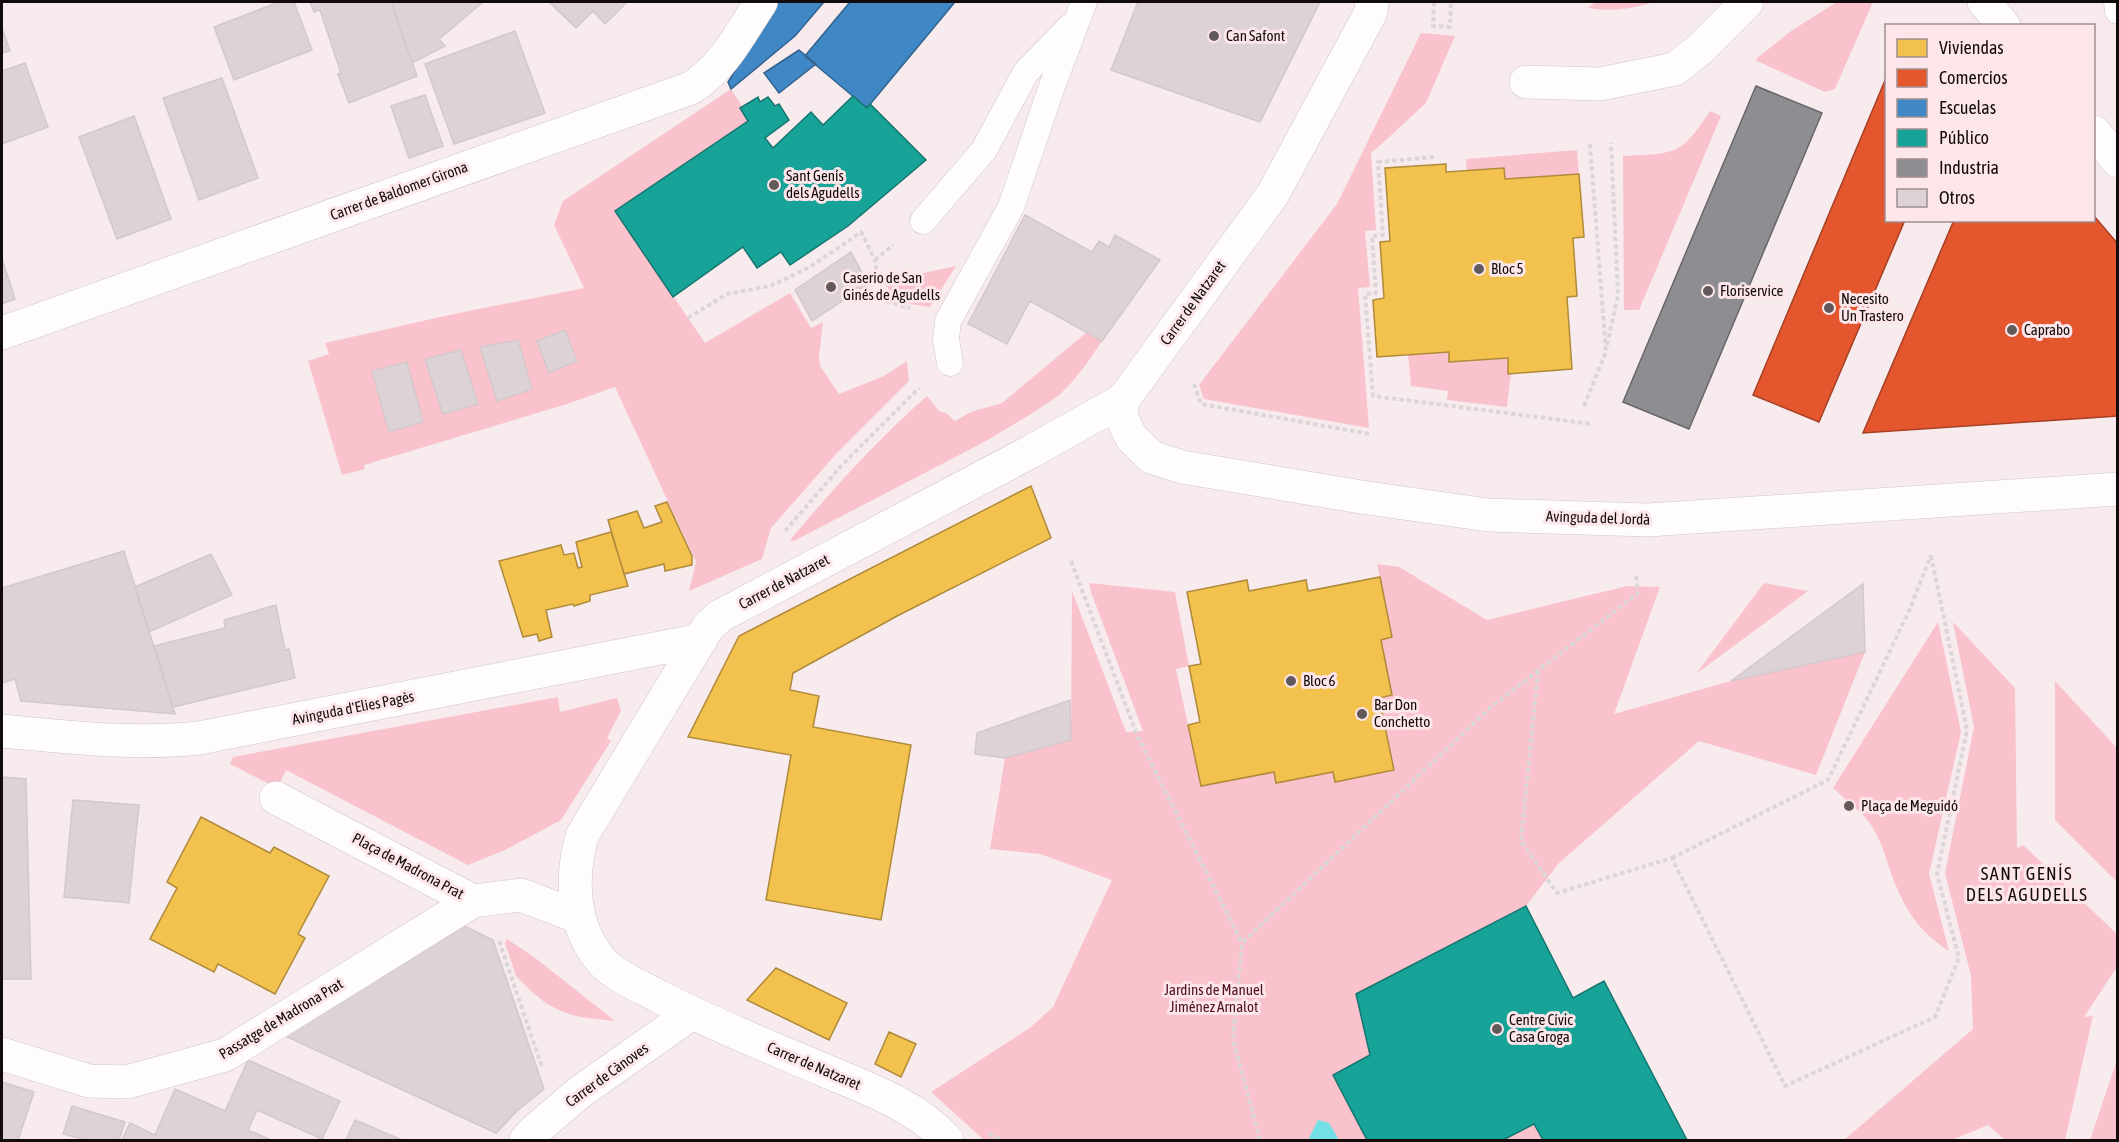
<svg xmlns="http://www.w3.org/2000/svg" width="2119" height="1142" font-family="'Asap Condensed',sans-serif">
<style>
.green{fill:#f9c2cd}
.water{fill:#72e0e4}
.homes{fill:#f2c14e;stroke:#af8a3a;stroke-width:1.5}
.shops{fill:#e4572e;stroke:#a54024;stroke-width:1.5}
.schools{fill:#3f88c5;stroke:#32628e;stroke-width:1.5}
.public{fill:#17a398;stroke:#16756e;stroke-width:1.5}
.industry{fill:#8d8d92;stroke:#68666a;stroke-width:1.5}
.building{fill:#ddd2d5;stroke:#d3c8ca;stroke-width:1.5}
.lines{fill:none;stroke-linecap:round;stroke-linejoin:round}
.service-casing{stroke:#cfc5c7;stroke-width:27}
.minor-casing{stroke:#cfc5c7;stroke-width:34}
.path{stroke:#dbd7d8;stroke-width:4;stroke-dasharray:4.5 3;stroke-linecap:butt}
.service{stroke:#fefcfc;stroke-width:26}
.minor{stroke:#fefcfc;stroke-width:33}
.poi-dot{fill:#62595b;stroke:#fde6ea;stroke-width:2}
.labels{text-anchor:middle;stroke-width:6;stroke-linejoin:round;paint-order:stroke}
.poi-label{font-size:15px;fill:#120b0c;stroke:#fde6ea;text-anchor:start}
.street-label{font-size:15px;fill:#120b0c;stroke:#fde6ea}
.park-label{font-size:15px;fill:#501025;stroke:#fde6ea}
.quarter-label{font-size:18px;letter-spacing:1.5px;fill:#120b0c;stroke:#fde6ea}
</style>
<rect width="100%" height="100%" fill="#f8ebee"/>
<path class="green" d="M 1595,2 L 1654,2 C 1633,9 1610,12 1588,8 Z
M 1837,2 L 1873,2 L 1835,89 L 1825,92 L 1755,60 L 1791,31 Z
M 1421,33 L 1455,36 L 1426,103 L 1375,150 L 1371,152 L 1376,230 L 1365,231 L 1370,287 L 1358,288 L 1369,428 L 1204,399 L 1199,385 L 1337,204 Z
M 731,89 L 742,106 L 740,108 L 748,121 L 615,211 L 705,343 L 790,293 L 811,328 L 823,322 L 819,356 L 820,366 L 839,394 L 884,376 L 907,361 L 909,381 L 837,453 L 771,528 L 762,559 L 689,591 L 696,562 L 615,387 L 567,404 L 364,465 L 365,469 L 342,475 L 308,361 L 329,354 L 325,343 L 454,314 L 584,288 L 554,225 L 563,201 Z
M 1710,111 L 1721,116 L 1639,310 L 1624,310 L 1623,156 C 1675,153 1680,157 1710,111 Z
M 1577,150 L 1579,174 L 1505,179 L 1504,168 L 1467,171 L 1466,159 Z
M 956,266 L 930,307 C 909,303 891,306 886,281 Z
M 1086,333 L 1102,341 L 1085,366 L 1072,382 L 1058,396 L 1031,414 L 986,441 L 794,541 L 790,540 C 833,489 877,440 927,396 L 939,411 L 946,413 L 955,421 L 971,412 L 1002,403 Z
M 1449,352 L 1450,362 L 1508,358 L 1508,374 L 1511,373 L 1507,407 L 1447,400 L 1448,391 L 1411,386 L 1408,354 Z
M 1377,564 L 1399,567 L 1487,620 L 1627,586 L 1660,587 L 1614,714 L 1731,681 L 1865,652 L 1816,775 L 1699,741 L 1559,863 L 1526,906 L 1356,994 L 1370,1055 L 1333,1075 L 1367,1140 L 984,1140 L 931,1092 L 1031,1027 L 1053,1007 L 1112,880 L 1040,854 L 990,849 L 1005,758 L 1071,740 L 1072,591 L 1126,732 L 1143,731 L 1091,592 L 1089,583 L 1175,592 L 1189,666 L 1176,669 L 1201,786 L 1274,772 L 1276,783 L 1333,772 L 1335,782 L 1394,770 L 1379,698 L 1392,695 L 1381,640 L 1392,637 Z
M 1764,583 L 1808,591 L 1696,674 Z
M 1938,622 L 1961,732 L 1929,874 L 1949,951 C 1924,935 1908,915 1897,888 C 1888,868 1884,846 1873,828 C 1864,813 1846,800 1833,788 Z
M 1953,622 L 2015,688 L 2017,848 L 2023,845 L 2117,934 L 2117,967 L 2084,1017 L 2093,1016 L 2065,1140 L 2005,1140 L 1988,1125 L 1952,1140 L 1844,1140 L 1973,1029 L 1971,976 L 1945,873 L 1974,727 Z
M 2055,681 L 2117,748 L 2117,882 L 2055,820 Z
M 558,697 L 560,712 L 617,698 L 621,711 L 607,738 L 611,741 L 561,820 L 505,850 L 468,865 L 286,770 L 277,788 L 230,764 L 233,757 Z
M 507,939 L 534,957 L 615,1021 L 580,1017 L 563,1012 L 547,1004 L 532,992 L 516,976 L 505,943 Z
M 2117,1060 L 2117,1140 L 2090,1140 Z
M 1534,1124 L 1543,1140 L 1503,1140 Z"/>
<path class="water" d="M 1318,1120 L 1329,1123 L 1339,1140 L 1308,1140 Z"/>
<path class="homes" d="M 1446,164 L 1446,172 L 1504,168 L 1505,179 L 1579,174 L 1584,237 L 1573,238 L 1577,296 L 1567,297 L 1572,369 L 1508,374 L 1508,358 L 1449,362 L 1449,352 L 1377,357 L 1373,300 L 1384,298 L 1380,242 L 1390,241 L 1385,168 Z
M 1031,486 L 1051,538 L 899,615 L 793,673 L 790,690 L 819,696 L 813,727 L 911,745 L 881,920 L 766,900 L 791,755 L 688,737 L 739,636 Z
M 667,502 L 692,556 L 692,565 L 665,571 L 664,564 L 624,574 L 608,520 L 637,511 L 644,528 L 662,522 L 655,506 Z
M 611,532 L 628,586 L 590,595 L 590,601 L 574,606 L 573,604 L 546,610 L 552,637 L 539,641 L 537,634 L 523,637 L 499,561 L 561,545 L 564,555 L 574,553 L 578,568 L 582,567 L 576,542 Z
M 1380,577 L 1392,637 L 1381,640 L 1392,695 L 1379,698 L 1394,770 L 1335,782 L 1333,772 L 1276,783 L 1274,772 L 1201,786 L 1188,725 L 1200,722 L 1189,666 L 1201,664 L 1187,592 L 1247,580 L 1249,591 L 1306,580 L 1308,591 Z
M 201,817 L 270,853 L 274,847 L 329,876 L 298,934 L 305,938 L 275,994 L 218,964 L 214,972 L 150,939 L 177,888 L 167,882 Z
M 776,968 L 847,1003 L 829,1040 L 747,1000 Z
M 889,1032 L 916,1044 L 901,1077 L 875,1064 Z"/>
<path class="shops" d="M 1886,78 L 1886,220 L 1905,220 L 1819,422 L 1753,395 Z
M 2094,216 L 2118,244 L 2118,416 L 1863,433 L 1954,220 L 2094,220 Z"/>
<path class="schools" d="M 778,2 L 824,2 L 795,36 L 731,89 L 728,82 Z
M 850,2 L 955,2 L 867,108 L 805,56 Z
M 799,50 L 816,64 L 779,93 L 764,73 Z"/>
<path class="public" d="M 853,96 L 867,108 L 870,104 L 926,160 L 848,226 L 790,265 L 781,252 L 757,268 L 743,247 L 673,297 L 615,211 L 748,121 L 740,108 L 758,97 L 760,102 L 768,97 L 775,106 L 779,104 L 789,120 L 765,138 L 773,148 L 811,112 L 823,125 Z
M 1526,906 L 1573,998 L 1604,981 L 1687,1140 L 1543,1140 L 1534,1124 L 1503,1140 L 1367,1140 L 1333,1075 L 1370,1055 L 1356,994 Z"/>
<path class="industry" d="M 1756,86 L 1822,113 L 1689,429 L 1623,402 Z"/>
<path class="building" d="M 279,2 L 294,2 L 312,50 L 234,80 L 214,27 Z
M 310,2 L 391,2 L 417,76 L 349,103 L 338,74 L 341,73 L 320,10 L 314,12 Z
M 391,2 L 483,2 L 439,39 L 445,46 L 412,63 Z
M 549,2 L 627,2 L 605,24 L 593,11 L 576,28 Z
M 1138,2 L 1320,2 L 1260,122 L 1111,70 Z
M 2,28 L 10,51 L 2,53 Z
M 515,31 L 545,113 L 454,144 L 425,64 Z
M 25,63 L 48,127 L 2,144 L 2,71 Z
M 222,78 L 258,178 L 199,200 L 163,98 Z
M 425,95 L 443,146 L 409,158 L 391,106 Z
M 134,116 L 171,219 L 117,239 L 79,137 Z
M 1025,215 L 1092,252 L 1099,241 L 1109,247 L 1115,235 L 1160,260 L 1102,341 L 1030,301 L 1007,344 L 968,324 Z
M 851,252 L 868,284 L 812,321 L 795,290 Z
M 2,259 L 15,299 L 2,304 Z
M 565,330 L 577,361 L 549,373 L 537,341 Z
M 518,340 L 532,389 L 497,401 L 480,347 Z
M 461,350 L 478,404 L 443,414 L 425,359 Z
M 407,362 L 423,422 L 389,432 L 372,371 Z
M 124,551 L 175,714 L 21,701 L 15,679 L 2,683 L 2,588 Z
M 211,554 L 232,595 L 149,632 L 135,587 Z
M 1863,584 L 1865,652 L 1731,681 L 1845,597 Z
M 276,605 L 285,650 L 289,649 L 295,678 L 173,707 L 154,646 L 225,628 L 224,620 Z
M 1070,700 L 1071,740 L 1005,758 L 975,754 L 977,733 Z
M 2,777 L 26,779 L 31,979 L 2,979 Z
M 73,800 L 139,805 L 129,903 L 64,897 Z
M 464,926 L 493,940 L 544,1089 L 517,1111 L 496,1133 L 285,1036 Z
M 248,1060 L 340,1101 L 322,1139 L 257,1110 L 248,1130 L 271,1140 L 122,1140 L 130,1123 L 155,1135 L 175,1089 L 225,1111 Z
M 2,1082 L 34,1092 L 18,1140 L 2,1140 Z
M 72,1106 L 125,1122 L 119,1140 L 86,1140 L 63,1134 Z
M 355,1120 L 402,1140 L 346,1140 Z"/>
<g class="lines">
<g class="service-casing">
<path id="service" d="M 2117,2 L 2118,11
M 923,221 L 984,150 L 1026,72 L 1070,27
M 950,363 L 946,339 L 948,321 L 1011,207 L 1051,89 L 1084,2"/>
</g>
<g class="minor-casing">
<path id="minor" d="M 1984,2 L 2004,26
M 1526,82 L 1600,84 L 1675,69 L 1700,49 L 1747,2
M 2094,132 L 2118,161
M 2,333 L 691,88 C 725,66 739,35 761,2
M 1123,400 L 1121,416 L 1131,437 L 1151,457 L 1182,467 L 1361,497 L 1488,515 L 1648,520 L 2118,489
M 2,731 C 67,737 133,745 199,738 L 701,640
M 276,798 L 473,901 L 521,895 L 579,917
M 2,1054 L 89,1081 L 127,1082 L 225,1055 L 473,901
M 526,1140 L 533,1132 L 580,1092 L 692,1013
M 947,1140 C 917,1106 868,1089 826,1071 C 770,1047 714,1025 660,997 C 638,985 610,975 596,954 C 572,920 571,875 582,836 L 708,627 L 720,616 L 1030,452 L 1123,400 L 1273,194 L 1371,12 L 1372,2"/>
</g>
<path class="path" d="M 1434,2 L 1433,26 L 1450,27 L 1451,2
M 1434,157 L 1378,162 L 1383,235 L 1372,236 L 1376,293 L 1365,294 L 1373,396 L 1592,424
M 875,260 L 893,245
M 688,318 L 727,294 L 770,286 L 810,267 L 861,232 L 875,260 L 877,280 L 886,301 L 910,308
M 1607,345 L 1618,295 L 1611,143
M 1194,384 L 1201,404 L 1370,434
M 1584,406 L 1606,352 L 1590,144
M 785,531 L 843,464 L 919,388
M 1071,561 L 1137,735 L 1242,943
M 1538,671 L 1521,841 L 1557,893 L 1672,858 L 1785,1086 L 1935,1017 L 1959,958 L 1937,874 L 1967,730 L 1931,555
M 1672,858 L 1828,780 L 1909,611 L 1931,555
M 499,941 L 542,1067
M 989,1134 L 1002,1140
M 1260,1140 L 1233,1039 L 1242,943 L 1490,708 L 1638,593 L 1636,576"/>
<use href="#service" class="service"/>
<use href="#minor" class="minor"/>
</g>
<g class="poi-dot">
<circle cx="1214" cy="36" r="6"/>
<circle cx="774" cy="185" r="6"/>
<circle cx="1479" cy="269" r="6"/>
<circle cx="831" cy="287" r="6"/>
<circle cx="1708" cy="291" r="6"/>
<circle cx="1829" cy="308" r="6"/>
<circle cx="2012" cy="330" r="6"/>
<circle cx="1291" cy="681" r="6"/>
<circle cx="1362" cy="714" r="6"/>
<circle cx="1849" cy="806" r="6"/>
<circle cx="1497" cy="1029" r="6"/>
</g>
<g class="labels">
<g class="poi-label">
<text x="1226" y="41">Can Safont</text>
<text x="786" y="181">Sant Genís<tspan x="786" dy="17">dels Agudells</tspan></text>
<text x="1491" y="274">Bloc 5</text>
<text x="843" y="283">Caserio de San<tspan x="843" dy="17">Ginés de Agudells</tspan></text>
<text x="1720" y="296">Floriservice</text>
<text x="1841" y="304">Necesito<tspan x="1841" dy="17">Un Trastero</tspan></text>
<text x="2024" y="335">Caprabo</text>
<text x="1303" y="686">Bloc 6</text>
<text x="1374" y="710">Bar Don<tspan x="1374" dy="17">Conchetto</tspan></text>
<text x="1861" y="811">Plaça de Meguidó</text>
<text x="1509" y="1025">Centre Cívic<tspan x="1509" dy="17">Casa Groga</tspan></text>
</g>
<g class="street-label">
<text transform="translate(399 191) rotate(-20)" y="5">Carrer de Baldomer Girona</text>
<text transform="translate(1193 303) rotate(-54)" y="5">Carrer de Natzaret</text>
<text transform="translate(1598 518) rotate(2)" y="5">Avinguda del Jordà</text>
<text transform="translate(784 582) rotate(-28)" y="5">Carrer de Natzaret</text>
<text transform="translate(353 708) rotate(-11)" y="5">Avinguda d'Elies Pagès</text>
<text transform="translate(408 866) rotate(28)" y="5">Plaça de Madrona Prat</text>
<text transform="translate(281 1019) rotate(-31)" y="5">Passatge de Madrona Prat</text>
<text transform="translate(814 1066) rotate(23)" y="5">Carrer de Natzaret</text>
<text transform="translate(607 1075) rotate(-36)" y="5">Carrer de Cànoves</text>
</g>
<g class="park-label">
<text x="1214" y="995">Jardins de Manuel<tspan x="1214" dy="17">Jiménez Arnalot</tspan></text>
</g>
<g class="quarter-label">
<text x="2027" y="880">SANT GENÍS<tspan x="2027" dy="21">DELS AGUDELLS</tspan></text>
</g>
</g>
<rect width="2119" height="1142" fill="none" stroke="#120b0c" stroke-width="6"/>
<rect x="1885" y="24" width="210" height="198" fill="#fde6ea" stroke="#9f8e91" stroke-width="1.5"/>
<rect x="1897" y="39" width="30" height="18" fill="#f2c14e" stroke="#9f8e91" stroke-width="1.5"/>
<text x="1939" y="54" font-size="18" fill="#120b0c">Viviendas</text>
<rect x="1897" y="69" width="30" height="18" fill="#e4572e" stroke="#9f8e91" stroke-width="1.5"/>
<text x="1939" y="84" font-size="18" fill="#120b0c">Comercios</text>
<rect x="1897" y="99" width="30" height="18" fill="#3f88c5" stroke="#9f8e91" stroke-width="1.5"/>
<text x="1939" y="114" font-size="18" fill="#120b0c">Escuelas</text>
<rect x="1897" y="129" width="30" height="18" fill="#17a398" stroke="#9f8e91" stroke-width="1.5"/>
<text x="1939" y="144" font-size="18" fill="#120b0c">Público</text>
<rect x="1897" y="159" width="30" height="18" fill="#8d8d92" stroke="#9f8e91" stroke-width="1.5"/>
<text x="1939" y="174" font-size="18" fill="#120b0c">Industria</text>
<rect x="1897" y="189" width="30" height="18" fill="#ddd2d5" stroke="#9f8e91" stroke-width="1.5"/>
<text x="1939" y="204" font-size="18" fill="#120b0c">Otros</text>
</svg>
